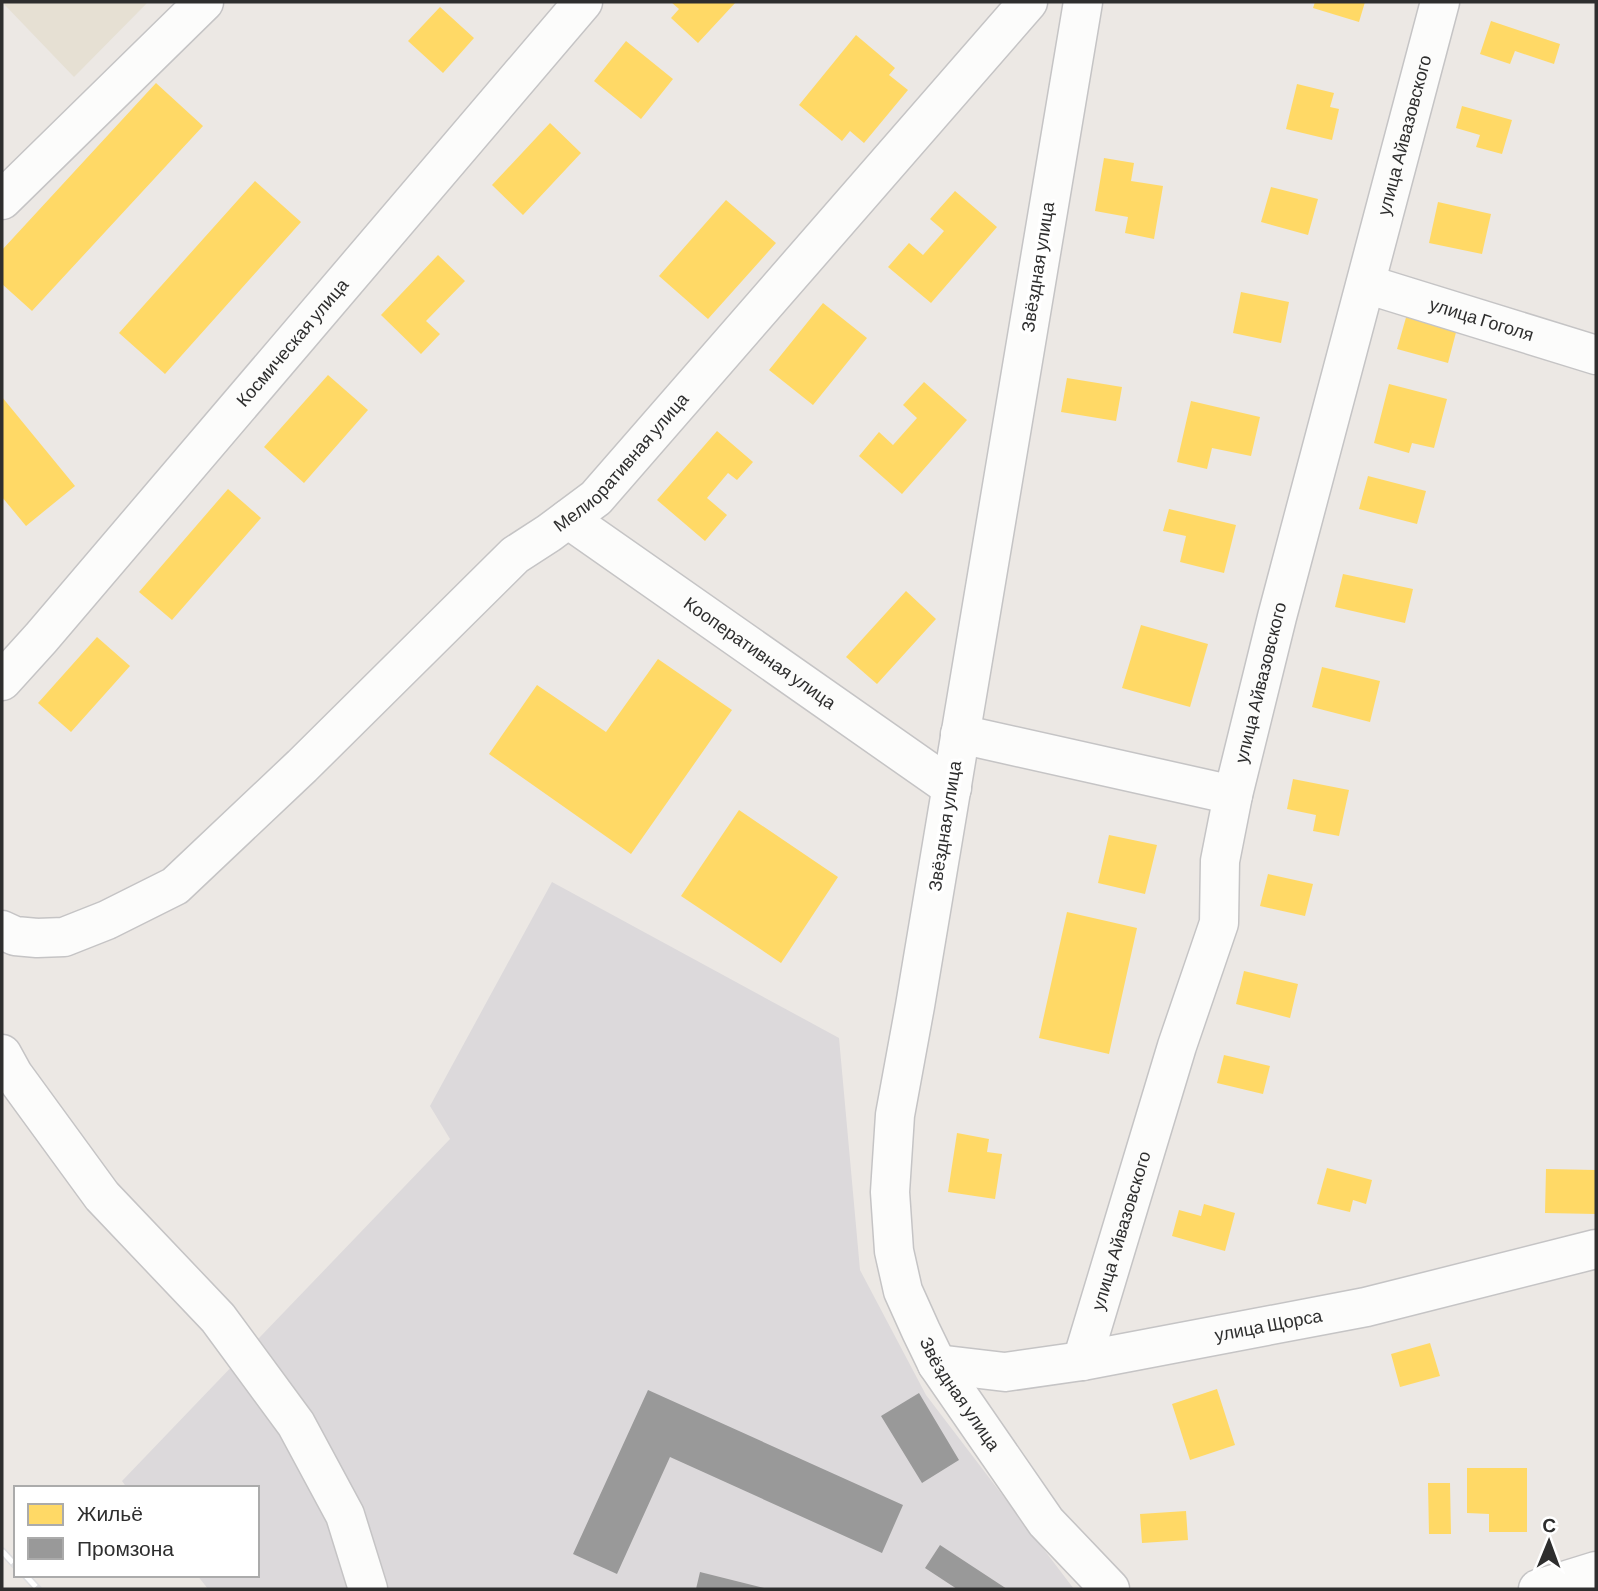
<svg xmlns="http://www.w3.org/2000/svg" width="1598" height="1591" font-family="Barlow,sans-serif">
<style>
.industrial{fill:#dcd9db}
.education{fill:#e6e0d3}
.homes{fill:#ffd966}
.industry{fill:#999}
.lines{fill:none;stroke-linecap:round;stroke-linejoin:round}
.minor-casing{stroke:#c5c4c5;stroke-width:41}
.minor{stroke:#fcfcfb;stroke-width:38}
.rail-casing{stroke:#dfdfe1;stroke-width:8}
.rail{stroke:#fff;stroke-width:5;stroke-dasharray:16;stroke-linecap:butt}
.labels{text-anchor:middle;stroke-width:7;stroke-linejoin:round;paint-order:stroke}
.street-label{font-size:18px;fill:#2e2e2e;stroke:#fff}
</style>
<rect width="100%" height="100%" fill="#ece8e4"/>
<path class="industrial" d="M 552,882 L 839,1038 L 860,1270 L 926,1395 L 1074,1589 L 208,1589 L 197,1575 L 257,1575 L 257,1488 L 127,1488 L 122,1481 L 450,1139 L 430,1106 Z"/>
<path class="education" d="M 2,2 L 148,2 L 74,77 Z"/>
<path class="homes" d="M 671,2 L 736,2 L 698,43 L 671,18 L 679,9 Z
M 1315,2 L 1365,2 L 1359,22 L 1313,8 Z
M 440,7 L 474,38 L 443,73 L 408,41 Z
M 1491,21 L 1560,44 L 1554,64 L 1515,51 L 1510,64 L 1480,54 Z
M 856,35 L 895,68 L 889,75 L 908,90 L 864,143 L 850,131 L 842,141 L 799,105 Z
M 626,41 L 673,79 L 641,119 L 594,81 Z
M 156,83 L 203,126 L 32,311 L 2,284 L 2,250 Z
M 1297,84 L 1334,93 L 1330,107 L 1339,109 L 1332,140 L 1286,129 Z
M 1462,106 L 1512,120 L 1502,154 L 1476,147 L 1480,135 L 1456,128 Z
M 550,123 L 581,153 L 523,215 L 492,185 Z
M 1104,158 L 1134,163 L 1131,181 L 1163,186 L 1154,239 L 1125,233 L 1128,217 L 1095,211 Z
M 255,181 L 301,222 L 165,374 L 119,333 Z
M 1271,187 L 1318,199 L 1308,235 L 1261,222 Z
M 955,191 L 997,227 L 931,303 L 888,267 L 909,243 L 923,255 L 944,231 L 930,219 Z
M 726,200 L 776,243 L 708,319 L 659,276 Z
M 1438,202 L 1491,214 L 1482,254 L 1429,243 Z
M 438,255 L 465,281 L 426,321 L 440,334 L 421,354 L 381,315 Z
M 1241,292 L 1289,302 L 1281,343 L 1233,333 Z
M 823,303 L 867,338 L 813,405 L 769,370 Z
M 1409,307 L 1459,321 L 1448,363 L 1397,349 Z
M 328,375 L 368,410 L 304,483 L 264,447 Z
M 1067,378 L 1122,387 L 1116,421 L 1061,412 Z
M 924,382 L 967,420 L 902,494 L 859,456 L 879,432 L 893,445 L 917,418 L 903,405 Z
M 1389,384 L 1447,399 L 1434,448 L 1412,443 L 1409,453 L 1374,443 Z
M 2,397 L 75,486 L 26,526 L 2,497 Z
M 1191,401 L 1260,417 L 1251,456 L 1212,448 L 1207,469 L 1177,462 Z
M 717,431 L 753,462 L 737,480 L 728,473 L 707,498 L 727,515 L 705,541 L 657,500 Z
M 1368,476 L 1426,491 L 1417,524 L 1359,509 Z
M 228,489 L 261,518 L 172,620 L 139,592 Z
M 1169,509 L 1236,525 L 1224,573 L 1180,562 L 1186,536 L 1163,531 Z
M 1343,574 L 1413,589 L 1405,623 L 1335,607 Z
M 906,591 L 936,619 L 877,684 L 846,657 Z
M 1141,625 L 1208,644 L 1190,707 L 1122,688 Z
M 97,637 L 130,666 L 71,732 L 38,703 Z
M 658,659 L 732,710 L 631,854 L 489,754 L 537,685 L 606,732 Z
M 1322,667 L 1380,681 L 1370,722 L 1312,707 Z
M 1293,779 L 1349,790 L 1339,836 L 1313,831 L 1316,815 L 1287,809 Z
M 739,810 L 838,877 L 781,963 L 681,896 Z
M 1109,835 L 1157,845 L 1145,894 L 1098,883 Z
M 1268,874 L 1313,884 L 1305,916 L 1260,906 Z
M 1067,912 L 1137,928 L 1109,1054 L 1039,1038 Z
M 1244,971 L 1298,984 L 1290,1018 L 1236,1004 Z
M 1224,1055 L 1270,1066 L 1263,1094 L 1217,1083 Z
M 957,1133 L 989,1139 L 987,1152 L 1002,1154 L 995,1199 L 948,1192 Z
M 1327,1168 L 1372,1180 L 1366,1204 L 1353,1200 L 1350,1212 L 1317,1204 Z
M 1546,1169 L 1596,1170 L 1596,1214 L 1545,1213 Z
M 1204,1204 L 1235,1213 L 1225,1251 L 1172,1236 L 1179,1210 L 1201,1216 Z
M 1430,1343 L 1440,1376 L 1400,1387 L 1391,1354 Z
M 1217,1389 L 1235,1445 L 1190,1460 L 1172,1404 Z
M 1467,1468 L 1527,1468 L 1527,1532 L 1489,1532 L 1489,1514 L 1467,1513 Z
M 1428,1483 L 1450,1483 L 1451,1534 L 1429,1534 Z
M 1186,1511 L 1188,1540 L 1142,1543 L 1140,1514 Z"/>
<path class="industry" d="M 648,1390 L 903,1505 L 882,1553 L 670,1457 L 617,1574 L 573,1554 Z
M 919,1393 L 959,1460 L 922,1483 L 881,1416 Z
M 940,1545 L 1007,1589 L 957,1589 L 925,1568 Z
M 700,1572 L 764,1588 L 764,1589 L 696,1589 Z"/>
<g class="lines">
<g class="minor-casing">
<g id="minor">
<path id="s1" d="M 1083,2 L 915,1006 L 895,1115 L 890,1192 L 894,1251 L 903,1291 L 921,1331 L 937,1364 L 1046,1522 L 1110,1589"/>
<path d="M 2,200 L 204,2"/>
<path id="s2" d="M 1366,284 L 1596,355"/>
<path id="s3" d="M 568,519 L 952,788"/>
<path id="s4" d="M 2,681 L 41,638 L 583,2"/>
<path d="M 960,734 L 1233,795"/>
<path id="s5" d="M 2,930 L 15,936 L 37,938 L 64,937 L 107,920 L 175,886 L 302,766 L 515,555 L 549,533 L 596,498 L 1028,2"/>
<path d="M 2,1054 L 13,1074 L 102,1196 L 218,1318 L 296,1424 L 345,1515 L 368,1589"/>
<path id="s6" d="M 1082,1361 L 1177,1046 L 1219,923 L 1220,861 L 1233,795 L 1277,617 L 1440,2"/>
<path id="s7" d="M 937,1364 L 1005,1372 L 1082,1361 L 1366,1307 L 1596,1249"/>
<path d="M 1538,1589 L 1596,1571"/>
</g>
</g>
<use href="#minor" class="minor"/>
<g class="rail-casing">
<path id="rail" d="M 2,1551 L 16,1566
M 25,1575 L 38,1589"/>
</g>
<use href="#rail" class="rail"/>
</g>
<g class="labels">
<g class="street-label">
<text dy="6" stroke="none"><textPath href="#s6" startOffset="1270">улица Айвазовского</textPath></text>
<text transform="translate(1038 267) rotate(-81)" y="6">Звёздная улица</text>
<text dy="6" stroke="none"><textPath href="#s2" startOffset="121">улица Гоголя</textPath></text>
<text dy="6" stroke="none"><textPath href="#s4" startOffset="446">Космическая улица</textPath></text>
<text dy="6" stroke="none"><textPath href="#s5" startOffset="802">Мелиоративная улица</textPath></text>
<text dy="6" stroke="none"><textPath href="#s3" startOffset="234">Кооперативная улица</textPath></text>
<text dy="6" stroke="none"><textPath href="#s6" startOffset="704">улица Айвазовского</textPath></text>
<text transform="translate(945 826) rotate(-81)" y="6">Звёздная улица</text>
<text dy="6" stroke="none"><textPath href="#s6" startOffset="136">улица Айвазовского</textPath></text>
<text dy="6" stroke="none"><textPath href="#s7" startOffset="336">улица Щорса</textPath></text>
<text dy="6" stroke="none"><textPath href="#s1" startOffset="1424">Звёздная улица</textPath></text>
</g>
</g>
<rect width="1598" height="1591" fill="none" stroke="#2e2e2e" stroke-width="7"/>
<rect x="14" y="1486" width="245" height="91" fill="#ffffff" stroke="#ababab" stroke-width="2"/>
<rect x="28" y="1504" width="35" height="21" fill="#ffd966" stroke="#ababab" stroke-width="2"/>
<text x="77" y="1521" font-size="21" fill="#2e2e2e">Жильё</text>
<rect x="28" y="1538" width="35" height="21" fill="#999999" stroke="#ababab" stroke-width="2"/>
<text x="77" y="1556" font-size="21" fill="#2e2e2e">Промзона</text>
<g transform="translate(1549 1542) rotate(1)" stroke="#ffffff" stroke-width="5" paint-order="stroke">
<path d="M0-5L12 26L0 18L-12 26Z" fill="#2e2e2e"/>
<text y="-10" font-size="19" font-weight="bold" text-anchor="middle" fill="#2e2e2e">С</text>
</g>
</svg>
